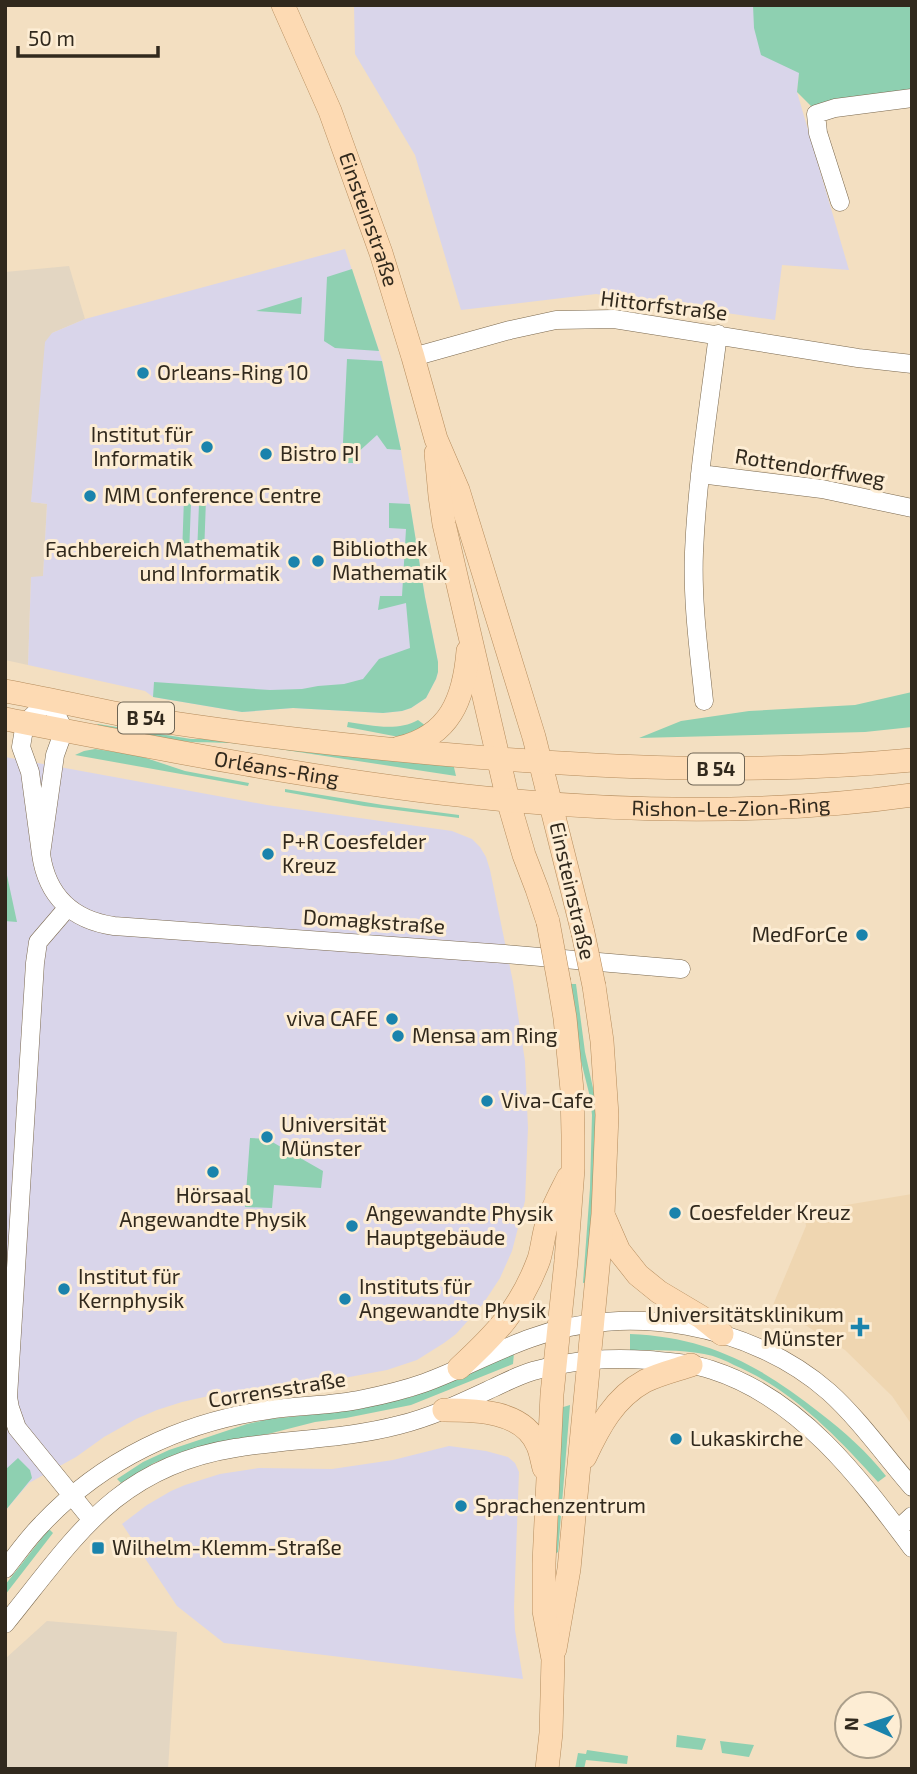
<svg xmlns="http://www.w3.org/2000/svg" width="917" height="1774" font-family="'Exo 2',sans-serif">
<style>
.built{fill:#efd6b1}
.industrial{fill:#e3d6c2}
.education{fill:#d9d5ea}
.green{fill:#8ed0b1}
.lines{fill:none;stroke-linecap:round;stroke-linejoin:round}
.minor-casing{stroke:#7a684e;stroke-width:19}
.major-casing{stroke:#b58c5d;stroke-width:24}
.minor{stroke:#fff;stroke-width:18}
.major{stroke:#fddab3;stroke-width:23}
.major-bridge-casing{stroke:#b58c5d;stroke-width:24;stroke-linecap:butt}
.major-bridge{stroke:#fddab3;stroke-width:23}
.poi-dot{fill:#1a83ac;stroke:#fdedd4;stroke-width:2.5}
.labels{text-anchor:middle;stroke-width:6;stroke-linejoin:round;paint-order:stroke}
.shield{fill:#fdedd4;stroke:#6e6454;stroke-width:2}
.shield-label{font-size:19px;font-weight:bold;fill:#31291d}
.street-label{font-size:21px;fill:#31291d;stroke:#fdedd4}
.poi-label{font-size:21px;fill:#31291d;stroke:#fdedd4;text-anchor:start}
</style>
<rect width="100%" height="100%" fill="#f3dfc1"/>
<path class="built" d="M 912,1194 L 912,1425 L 892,1396 L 845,1350 L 773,1305 L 806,1226 L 804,1212 Z"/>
<path class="industrial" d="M 69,266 L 85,319 L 52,333 L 31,502 L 47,504 L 43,577 L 31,577 L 28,665 L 5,660 L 5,272 Z
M 47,1621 L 177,1632 L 168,1769 L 5,1769 L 5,1659 Z"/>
<path class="education" d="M 354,5 L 807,5 L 797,92 L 849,270 L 782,265 L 775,320 L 596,294 L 461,310 L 415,155 L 355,54 Z
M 345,249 L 382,360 L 401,450 L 425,597 L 438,662 L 438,672 L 436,679 L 426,698 L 411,708 L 402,711 L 383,713 L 293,708 L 242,712 L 153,697 L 145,691 L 28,665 L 31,577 L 43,576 L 47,504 L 31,502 L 45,342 L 52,333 L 85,319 Z
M 5,757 L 267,805 L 452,831 L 472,839 L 480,847 L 486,857 L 490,870 L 513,982 L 525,1061 L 528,1128 L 525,1201 L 512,1251 L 500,1278 L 483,1304 L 456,1334 L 444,1343 L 417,1360 L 387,1370 L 344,1378 L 222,1393 L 182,1402 L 157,1410 L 136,1419 L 104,1437 L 76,1457 L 29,1483 L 5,1511 Z
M 449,1446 L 486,1451 L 508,1457 L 515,1463 L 519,1472 L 514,1608 L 515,1630 L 523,1679 L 224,1643 L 177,1606 L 122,1524 L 147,1505 L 171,1491 L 185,1485 L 220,1474 L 259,1468 L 332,1469 L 393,1460 Z"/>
<path class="green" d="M 753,5 L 912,5 L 912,94 L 813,108 L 797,92 L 799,73 L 761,55 L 754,28 Z
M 352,269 L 379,351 L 335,348 L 324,341 L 327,277 Z
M 302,297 L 301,314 L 256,311 Z
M 347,359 L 382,361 L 401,450 L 387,449 L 377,435 L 355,455 L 353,463 L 342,463 Z
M 184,498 L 206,499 L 204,555 L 197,555 L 199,504 L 191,503 L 189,555 L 182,555 Z
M 389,503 L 410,504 L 425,597 L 438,662 L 438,672 L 436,679 L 426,698 L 411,708 L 402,711 L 383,713 L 293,708 L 242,712 L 153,697 L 154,682 L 270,690 L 302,689 L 318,686 L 344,684 L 363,679 L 379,659 L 410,648 L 406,603 L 378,610 L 380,596 L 402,596 L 406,529 L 389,528 Z
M 912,692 L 912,727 L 865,732 L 639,738 L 681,721 L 749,711 L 855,705 Z
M 418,720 L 426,726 L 399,737 L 347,727 L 348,722 C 370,725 397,732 418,720 Z
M 98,724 L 191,739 L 240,739 L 453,763 L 456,776 L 253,745 C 232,742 212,743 192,742 C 160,740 129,732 98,727 L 97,725 Z
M 95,749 L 137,755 L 185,771 L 249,783 L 248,786 L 75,755 L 84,751 Z
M 285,789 L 383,805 L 459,815 L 459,818 L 364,806 L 285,792 Z
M 5,866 L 17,922 L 5,921 Z
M 569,984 L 576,984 L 585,1052 L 597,1106 L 588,1282 L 583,1283 L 590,1188 L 592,1115 L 590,1097 L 580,1057 Z
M 250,1138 L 267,1139 L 323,1171 L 321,1188 L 274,1185 L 272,1208 L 245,1207 Z
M 630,1334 C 708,1337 761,1366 820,1413 C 845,1432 867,1452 886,1476 L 878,1482 C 836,1436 793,1390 734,1365 C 725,1360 715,1356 704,1354 C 679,1349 655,1351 630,1350 Z
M 514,1353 L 513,1364 L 411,1405 L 346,1418 L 315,1422 L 268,1434 L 232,1440 L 198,1447 L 174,1455 L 154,1463 L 121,1483 L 117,1479 L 143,1462 L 169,1450 L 247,1424 L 270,1419 L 339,1412 L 411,1397 L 472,1373 Z
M 570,1405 L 558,1552 L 555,1554 L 560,1408 Z
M 18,1458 L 30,1470 L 32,1478 L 5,1511 L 5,1470 Z
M 49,1529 L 53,1533 L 5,1595 L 5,1585 Z
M 677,1735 L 706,1739 L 702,1750 L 676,1747 Z
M 720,1741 L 754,1745 L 749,1757 L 722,1753 Z
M 587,1750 L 628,1756 L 627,1764 L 586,1760 L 584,1769 L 575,1769 L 578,1753 L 586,1754 Z"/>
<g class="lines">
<g class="minor-casing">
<path id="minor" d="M 840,202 L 818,133 L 816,114 L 835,108 L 912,98
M 413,357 L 510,330 L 556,320 L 614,319 L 858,358 L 912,364
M 700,474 L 822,489 L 912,508
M 704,701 C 699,652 692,602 694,552 C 697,479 709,407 718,334
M 41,854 L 55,755 L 64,730 L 49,700 L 25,723 L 21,747 L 30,772 L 41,854 C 47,896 72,920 114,926 L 505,954 L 681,969
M 68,907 L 38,942 L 35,963 L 8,1397 L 10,1408 L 17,1428 L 91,1519
M 898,1529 L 912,1516
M 5,1569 C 17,1554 28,1538 42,1524 C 102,1460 182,1422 268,1410 C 299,1405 332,1406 363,1399 C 383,1395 404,1390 424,1383 C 460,1370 494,1351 531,1338 C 627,1302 752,1324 829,1392 C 859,1419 885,1456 912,1487
M 5,1624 C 75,1538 116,1467 235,1448 C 290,1439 346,1439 399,1425 C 432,1417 463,1402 493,1388 C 506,1382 519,1375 533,1371 C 573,1360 607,1357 649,1360 C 670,1362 692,1363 712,1370 C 800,1398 859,1477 912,1548"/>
</g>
<g class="major-casing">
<g id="major">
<path id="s1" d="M 283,5 L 330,111 L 381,253 L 413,357 L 436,439 L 458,490 L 534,737 L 583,933"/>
<path d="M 436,453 L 440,496 L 444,524 L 508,800 L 524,855 L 537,889 L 548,922"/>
<path d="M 5,691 C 50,699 95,710 141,718 C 240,734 341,745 441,754 C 597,768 755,775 912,760"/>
<path id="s2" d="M 5,719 C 305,777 606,838 912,795"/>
<path d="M 399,748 C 450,736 464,699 468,651"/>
<path d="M 605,1219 L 619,1251 L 638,1275 L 659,1292 L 701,1317 L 722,1334"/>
<path d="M 459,1368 C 496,1334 521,1308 539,1259 C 542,1249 543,1238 546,1227 C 551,1210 560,1194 568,1178"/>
<path d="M 444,1410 C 475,1410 524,1410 538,1446 C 541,1453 542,1461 544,1468"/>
<path d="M 585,1457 C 599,1427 614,1398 645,1381 C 659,1374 676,1370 691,1365"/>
<path d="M 555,1649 L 569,1569 L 603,1214 L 607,1115 L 602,1041 L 594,986"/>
<path d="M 547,1769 L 551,1733 L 553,1659 L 544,1611 L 544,1563 L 552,1394 L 566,1261 L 573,1169 L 573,1135 L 572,1090 L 565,1018 L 559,982"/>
</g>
</g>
<use href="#minor" class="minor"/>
<use href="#major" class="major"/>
<g class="major-bridge-casing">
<path id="major-bridge" d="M 548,922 L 559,982
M 583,933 L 594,986"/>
</g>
<use href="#major-bridge" class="major-bridge"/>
</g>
<g class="poi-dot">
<circle cx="143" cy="373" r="7"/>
<circle cx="207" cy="447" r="7"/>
<circle cx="266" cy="454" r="7"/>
<circle cx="90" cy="496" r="7"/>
<circle cx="318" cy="561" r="7"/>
<circle cx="294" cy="562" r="7"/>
<circle cx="268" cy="854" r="7"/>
<circle cx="862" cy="935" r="7"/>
<circle cx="392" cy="1019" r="7"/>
<circle cx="398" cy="1036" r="7"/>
<circle cx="487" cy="1101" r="7"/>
<circle cx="267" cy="1137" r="7"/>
<circle cx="213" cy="1172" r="7"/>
<circle cx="675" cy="1213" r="7"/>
<circle cx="352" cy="1226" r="7"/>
<circle cx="64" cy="1289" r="7"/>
<circle cx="345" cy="1299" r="7"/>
<path d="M856.5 1316.5h7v7h7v7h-7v7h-7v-7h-7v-7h7z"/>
<circle cx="676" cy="1439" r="7"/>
<circle cx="461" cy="1506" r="7"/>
<rect x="91" y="1541" width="14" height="14" rx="3.5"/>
</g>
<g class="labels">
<g class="shield">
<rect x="118" y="702.5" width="56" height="31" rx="5"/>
<rect x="688" y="753.5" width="56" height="31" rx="5"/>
</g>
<g class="shield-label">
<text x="146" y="725">B 54</text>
<text x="716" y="776">B 54</text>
</g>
<g class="street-label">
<text dy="7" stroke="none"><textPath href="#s1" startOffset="231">Einsteinstraße</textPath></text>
<text transform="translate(664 306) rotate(7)" y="7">Hittorfstraße</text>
<text transform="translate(810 468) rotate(9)" y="7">Rottendorffweg</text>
<text dy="7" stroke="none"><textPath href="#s2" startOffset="276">Orléans-Ring</textPath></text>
<text dy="7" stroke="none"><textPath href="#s2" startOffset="733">Rishon-Le-Zion-Ring</textPath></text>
<text transform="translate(572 891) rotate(77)" y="7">Einsteinstraße</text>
<text transform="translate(374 922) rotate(4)" y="7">Domagkstraße</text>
<text transform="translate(277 1390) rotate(-9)" y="7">Corrensstraße</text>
</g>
<g class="poi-label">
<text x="157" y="380">Orleans-Ring 10</text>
<text x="193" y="442" text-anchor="end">Institut für<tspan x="193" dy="24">Informatik</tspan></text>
<text x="280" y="461">Bistro PI</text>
<text x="104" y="503">MM Conference Centre</text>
<text x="332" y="556">Bibliothek<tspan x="332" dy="24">Mathematik</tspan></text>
<text x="280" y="557" text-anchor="end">Fachbereich Mathematik<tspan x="280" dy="24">und Informatik</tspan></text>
<text x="282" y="849">P+R Coesfelder<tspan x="282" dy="24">Kreuz</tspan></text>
<text x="848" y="942" text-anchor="end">MedForCe</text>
<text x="378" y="1026" text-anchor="end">viva CAFE</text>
<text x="412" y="1043">Mensa am Ring</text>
<text x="501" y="1108">Viva-Cafe</text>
<text x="281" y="1132">Universität<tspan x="281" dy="24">Münster</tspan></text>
<text x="213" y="1203" text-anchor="middle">Hörsaal<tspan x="213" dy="24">Angewandte Physik</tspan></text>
<text x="689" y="1220">Coesfelder Kreuz</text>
<text x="366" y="1221">Angewandte Physik<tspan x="366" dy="24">Hauptgebäude</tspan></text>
<text x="78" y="1284">Institut für<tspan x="78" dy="24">Kernphysik</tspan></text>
<text x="359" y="1294">Instituts für<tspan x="359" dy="24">Angewandte Physik</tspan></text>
<text x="844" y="1322" text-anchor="end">Universitätsklinikum<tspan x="844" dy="24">Münster</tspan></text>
<text x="690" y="1446">Lukaskirche</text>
<text x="475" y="1513">Sprachenzentrum</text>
<text x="112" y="1555">Wilhelm-Klemm-Straße</text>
</g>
</g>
<rect width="917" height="1774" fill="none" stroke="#31291d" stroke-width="14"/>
<g transform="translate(868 1725) rotate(273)"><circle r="33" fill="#fdedd4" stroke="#ab9f8b" stroke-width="2"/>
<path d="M0-5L12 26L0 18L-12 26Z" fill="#1a83ac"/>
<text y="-10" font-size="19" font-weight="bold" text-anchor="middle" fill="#31291d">N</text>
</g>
<path d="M18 46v10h140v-10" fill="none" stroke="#31291d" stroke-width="3.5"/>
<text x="28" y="46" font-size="21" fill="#31291d" stroke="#fdedd4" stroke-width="5" paint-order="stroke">50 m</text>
</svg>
